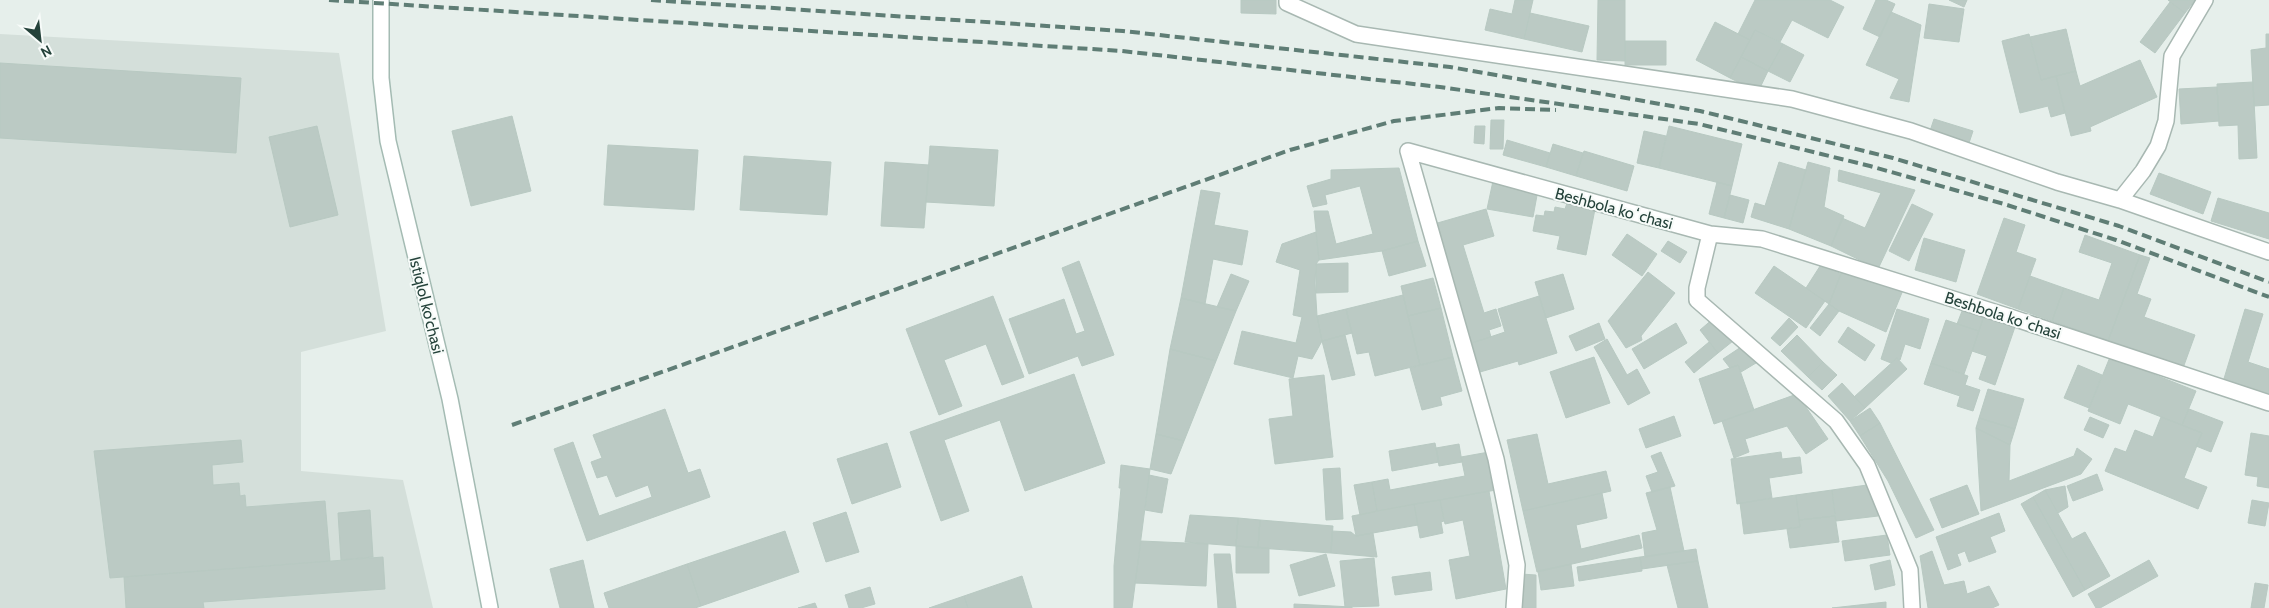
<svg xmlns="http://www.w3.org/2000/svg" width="2269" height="608" font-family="Cabin,sans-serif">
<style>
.built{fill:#d4dfda}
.building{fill:#bbcac4;stroke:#b8c9c2}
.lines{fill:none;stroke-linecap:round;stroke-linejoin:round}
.street-casing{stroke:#a8b8b2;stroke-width:18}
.secondary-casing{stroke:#a4bbb3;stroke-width:18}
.street{stroke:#fff;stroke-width:15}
.secondary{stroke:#fff;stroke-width:15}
.rail{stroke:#5f7d75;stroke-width:4;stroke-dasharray:10 5;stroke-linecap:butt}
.labels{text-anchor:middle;stroke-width:4;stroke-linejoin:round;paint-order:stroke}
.street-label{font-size:16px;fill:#24423a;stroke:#f7fbf9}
</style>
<rect width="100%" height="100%" fill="#e6efeb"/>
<path class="built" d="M 0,34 L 339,53 L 386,331 L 301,352 L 301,471 L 403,480 L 433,608 L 0,608 Z"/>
<path class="building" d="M 1241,0 L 1276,0 L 1276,14 L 1241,13 Z
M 1515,0 L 1533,0 L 1524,39 L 1485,30 L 1490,9 L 1512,14 Z
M 1598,0 L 1625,0 L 1625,61 L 1597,60 Z
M 1755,0 L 1830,0 L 1844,7 L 1828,38 L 1792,20 L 1780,42 L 1755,30 L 1750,40 L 1738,34 Z
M 1876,0 L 1886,0 L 1895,4 L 1880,37 L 1863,29 Z
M 1949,0 L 1967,0 L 1964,7 Z
M 2168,0 L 2195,0 L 2185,13 Z
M 2170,2 L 2185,13 L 2155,53 L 2140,42 Z
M 1929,4 L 1964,9 L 1959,42 L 1924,38 Z
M 1891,12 L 1921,25 L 1909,102 L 1890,98 L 1899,79 L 1866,65 Z
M 1530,13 L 1589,26 L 1582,52 L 1524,39 Z
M 1715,22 L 1750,40 L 1730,78 L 1696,60 Z
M 2066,29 L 2076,71 L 2041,80 L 2030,37 Z
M 1755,30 L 1783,44 L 1768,71 L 1741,57 Z
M 2029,34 L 2041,80 L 2056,76 L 2065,113 L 2051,117 L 2048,106 L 2020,113 L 2002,41 Z
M 2266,34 L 2269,34 L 2269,105 L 2254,106 L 2251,50 L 2266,48 Z
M 1625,41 L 1666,41 L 1666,65 L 1625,65 Z
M 1783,44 L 1804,55 L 1790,82 L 1768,71 Z
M 1741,57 L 1768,71 L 1758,92 L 1730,78 Z
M 2140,60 L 2157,97 L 2090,127 L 2091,131 L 2071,136 L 2056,76 L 2076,71 L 2080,86 Z
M 0,63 L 241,78 L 236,153 L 0,138 Z
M 2253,82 L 2257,158 L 2239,159 L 2238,125 L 2219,126 L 2217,84 Z
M 2217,87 L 2219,121 L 2181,124 L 2179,89 Z
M 512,116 L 531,191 L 471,206 L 452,131 Z
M 1934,119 L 1973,131 L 1968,146 L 1929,134 Z
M 1491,120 L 1504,120 L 1503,149 L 1490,149 Z
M 317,126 L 338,215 L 290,227 L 269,137 Z
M 1475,126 L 1485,126 L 1484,144 L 1474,143 Z
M 1669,126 L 1742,144 L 1732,186 L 1659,168 Z
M 1644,131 L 1666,136 L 1659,168 L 1637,163 Z
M 1507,140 L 1550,153 L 1546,167 L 1503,155 Z
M 1553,144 L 1583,153 L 1576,176 L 1546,167 Z
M 608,145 L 698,150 L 694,210 L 604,205 Z
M 930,146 L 998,150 L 994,206 L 926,202 Z
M 1584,151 L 1634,166 L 1627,191 L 1576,176 Z
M 744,156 L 831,162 L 827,215 L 740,210 Z
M 885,162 L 929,165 L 924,228 L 881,226 Z
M 1779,162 L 1806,170 L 1789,229 L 1751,217 L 1755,203 L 1765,206 Z
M 1808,162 L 1830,168 L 1824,207 L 1844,216 L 1831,246 L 1789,229 Z
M 1399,168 L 1418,241 L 1382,251 L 1319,260 L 1314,211 L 1328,211 L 1336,244 L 1373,234 L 1360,186 L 1325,195 L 1327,204 L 1313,207 L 1307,186 L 1331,179 L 1331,170 Z
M 1839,170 L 1915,190 L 1878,269 L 1831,246 L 1842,218 L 1865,228 L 1881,193 L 1838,181 Z
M 2159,173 L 2211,192 L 2203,214 L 2150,194 Z
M 1493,181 L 1538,190 L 1533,217 L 1487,209 Z
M 1717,182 L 1732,186 L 1724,218 L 1709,214 Z
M 1201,190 L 1220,193 L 1214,225 L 1248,231 L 1242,265 L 1213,259 L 1205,304 L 1181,298 Z
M 1730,195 L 1749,200 L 1743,223 L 1724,218 Z
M 2218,198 L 2269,213 L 2269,239 L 2211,221 Z
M 1567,203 L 1595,209 L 1586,255 L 1557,249 L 1560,236 L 1533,231 L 1536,215 L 1544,216 L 1545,211 L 1554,212 L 1555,207 L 1565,209 Z
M 1912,204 L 1933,214 L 1909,261 L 1889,251 Z
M 1486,209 L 1494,236 L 1463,245 L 1484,313 L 1496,309 L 1501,326 L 1489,330 L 1491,337 L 1471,343 L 1434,224 Z
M 2004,218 L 2025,225 L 2016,252 L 2036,259 L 2018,309 L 1977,294 Z
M 1316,232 L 1319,260 L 1316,264 L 1315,283 L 1317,316 L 1322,341 L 1312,359 L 1298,356 L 1293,378 L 1234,364 L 1242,331 L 1296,343 L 1302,317 L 1293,315 L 1300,270 L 1276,262 L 1282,244 Z
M 1627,234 L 1657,254 L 1642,276 L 1612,255 Z
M 2085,235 L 2140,255 L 2108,341 L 2052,321 L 2064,288 L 2099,300 L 2112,263 L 2079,252 Z
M 1924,238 L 1965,250 L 1956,282 L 1915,270 Z
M 1418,241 L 1426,266 L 1389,276 L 1382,251 Z
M 1668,241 L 1687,252 L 1680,263 L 1661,251 Z
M 2140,255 L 2150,258 L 2137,294 L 2151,299 L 2144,317 L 2195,335 L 2183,368 L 2108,341 Z
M 1079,261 L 1114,355 L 1082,366 L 1078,356 L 1029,374 L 1009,319 L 1064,299 L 1076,334 L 1085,331 L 1062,268 Z
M 1348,263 L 1348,292 L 1316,293 L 1316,264 Z
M 1822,263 L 1841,274 L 1829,304 L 1806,288 Z
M 1774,266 L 1825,301 L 1806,328 L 1755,293 Z
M 1844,266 L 1903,290 L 1886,332 L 1839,311 L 1829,304 Z
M 1648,272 L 1675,293 L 1641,336 L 1642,340 L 1626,348 L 1608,321 Z
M 1231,274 L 1249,281 L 1236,311 L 1217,307 Z
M 1563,274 L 1574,309 L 1546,318 L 1535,282 Z
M 2030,276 L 2064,288 L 2052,321 L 2018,309 Z
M 1433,278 L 1441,308 L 1408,316 L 1401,286 Z
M 1403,295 L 1420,365 L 1375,376 L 1369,352 L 1357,354 L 1346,309 Z
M 993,296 L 1024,377 L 1002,385 L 986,344 L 944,360 L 962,406 L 939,415 L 906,329 Z
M 1539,296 L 1557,353 L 1519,365 L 1518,361 L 1480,372 L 1472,343 L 1505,332 L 1498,309 Z
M 1181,298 L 1236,311 L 1216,361 L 1170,349 Z
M 1829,304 L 1839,311 L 1820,336 L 1810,328 Z
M 1964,306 L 1985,313 L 1979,331 L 1957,324 Z
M 1441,308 L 1453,357 L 1420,365 L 1408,316 Z
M 1346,309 L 1352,333 L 1322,341 L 1317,316 Z
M 1897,309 L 1929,319 L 1920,349 L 1905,344 L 1900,360 L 1897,358 L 1891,363 L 1881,359 Z
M 2245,309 L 2263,314 L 2248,362 L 2269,369 L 2269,395 L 2223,382 Z
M 1985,313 L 2016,324 L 1995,385 L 1979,379 L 1987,356 L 1972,351 Z
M 1714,318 L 1733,341 L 1718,353 L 1700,330 Z
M 1789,318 L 1798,327 L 1780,346 L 1771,338 Z
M 1946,320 L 1979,331 L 1964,374 L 1931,363 Z
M 1599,323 L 1605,339 L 1576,351 L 1569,336 Z
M 1676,323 L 1687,343 L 1644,369 L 1632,349 Z
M 1848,327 L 1875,345 L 1865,361 L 1838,342 Z
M 1345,335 L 1355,375 L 1332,380 L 1322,341 Z
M 1797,335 L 1823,362 L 1808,377 L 1781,351 Z
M 1607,339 L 1627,375 L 1637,369 L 1650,393 L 1628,405 L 1594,347 Z
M 1709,342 L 1718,353 L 1694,373 L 1685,362 Z
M 1744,345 L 1756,363 L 1741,372 L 1738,365 L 1730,368 L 1723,359 Z
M 1170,349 L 1216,361 L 1184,441 L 1156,434 Z
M 1453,357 L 1462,391 L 1440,397 L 1442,405 L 1422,410 L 1410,368 Z
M 1594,357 L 1610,403 L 1566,418 L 1550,372 Z
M 2110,357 L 2196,391 L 2182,425 L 2128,404 L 2120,424 L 2088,411 Z
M 1897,358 L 1907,369 L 1865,408 L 1854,397 Z
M 1823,362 L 1837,375 L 1822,390 L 1808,377 Z
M 1931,363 L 1968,376 L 1965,385 L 1980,390 L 1973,411 L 1957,406 L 1960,396 L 1924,384 Z
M 1738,365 L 1754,410 L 1714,424 L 1699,379 Z
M 2078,365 L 2102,375 L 2089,408 L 2064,398 Z
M 1074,374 L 1105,463 L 1025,491 L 1000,420 L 944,440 L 969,511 L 941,521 L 910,432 Z
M 1324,375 L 1333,457 L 1275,464 L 1269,419 L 1293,416 L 1289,379 Z
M 1842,383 L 1865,408 L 1850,421 L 1828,396 Z
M 1988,389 L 2024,399 L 2015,429 L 1979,418 Z
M 1797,394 L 1828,439 L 1806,454 L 1787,426 L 1745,439 L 1749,452 L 1734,458 L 1722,421 Z
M 1870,408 L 1880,423 L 1860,436 L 1850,421 Z
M 665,409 L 688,473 L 700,469 L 710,497 L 587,541 L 554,449 L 573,442 L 599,516 L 652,497 L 648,485 L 616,497 L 607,475 L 597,478 L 591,462 L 602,458 L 593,435 Z
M 2189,409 L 2223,422 L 2211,452 L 2196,446 L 2202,433 L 2182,425 Z
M 1674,416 L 1681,436 L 1646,448 L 1639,429 Z
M 2090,417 L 2109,425 L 2103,438 L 2084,430 Z
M 2161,417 L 2202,433 L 2184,478 L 2207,487 L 2198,509 L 2105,471 L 2115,448 L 2126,452 L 2135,430 L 2153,437 Z
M 1979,418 L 2015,429 L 2010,445 L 1976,428 Z
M 1880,423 L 1934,530 L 1916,538 L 1888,481 L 1860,436 Z
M 1976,428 L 2010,445 L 2009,481 L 2074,456 L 2077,448 L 2092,459 L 2081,474 L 1981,511 Z
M 2251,433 L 2269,436 L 2269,488 L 2257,486 L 2258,477 L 2245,475 Z
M 1156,434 L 1184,441 L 1171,474 L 1150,469 Z
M 1537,434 L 1548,484 L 1606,471 L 1611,491 L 1523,511 L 1507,440 Z
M 241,440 L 243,462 L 212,465 L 213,485 L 239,483 L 240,496 L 245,495 L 246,507 L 325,501 L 330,561 L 110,578 L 94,451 Z
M 887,443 L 901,487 L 852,504 L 837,459 Z
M 1435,443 L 1439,462 L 1392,471 L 1389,451 Z
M 1459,444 L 1462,462 L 1439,466 L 1436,448 Z
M 1489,452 L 1496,490 L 1377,511 L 1372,482 L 1388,479 L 1390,490 L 1465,476 L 1461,457 Z
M 1661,452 L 1675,486 L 1652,492 L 1646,476 L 1658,472 L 1651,456 Z
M 1781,452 L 1782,459 L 1800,457 L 1802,473 L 1769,478 L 1772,498 L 1737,504 L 1731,459 Z
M 1121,465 L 1150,469 L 1132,608 L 1114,608 L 1114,566 L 1121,488 L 1119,488 Z
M 1340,468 L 1343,519 L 1326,520 L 1323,469 Z
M 2097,474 L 2103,490 L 2073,501 L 2067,486 Z
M 1149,475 L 1168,479 L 1162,513 L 1145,510 Z
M 1372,482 L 1377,511 L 1360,515 L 1354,485 Z
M 1874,484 L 1878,516 L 1836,521 L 1832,490 Z
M 1967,485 L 1979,514 L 1942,528 L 1930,499 Z
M 2065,486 L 2068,507 L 2058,513 L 2045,490 Z
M 1670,487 L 1684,551 L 1645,557 L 1642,533 L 1657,530 L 1646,493 Z
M 1832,490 L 1835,516 L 1799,520 L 1796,495 Z
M 2045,490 L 2072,539 L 2085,532 L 2110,576 L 2085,590 L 2033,497 Z
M 1489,491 L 1506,589 L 1456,599 L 1449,560 L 1470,556 L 1463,520 L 1445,524 L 1440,500 Z
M 1602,493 L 1607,518 L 1576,525 L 1581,549 L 1639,535 L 1642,548 L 1537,572 L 1523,511 Z
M 1796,495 L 1800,527 L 1744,534 L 1740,503 Z
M 2033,497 L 2085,590 L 2073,597 L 2021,504 Z
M 1440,500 L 1444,521 L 1441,522 L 1443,533 L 1420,538 L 1414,504 Z
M 2252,500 L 2269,503 L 2265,526 L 2248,523 Z
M 1414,504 L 1418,525 L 1356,536 L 1352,516 Z
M 370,510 L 373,557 L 341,560 L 338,513 Z
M 846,512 L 859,552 L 826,562 L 813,523 Z
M 1999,513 L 2005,531 L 1990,537 L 1996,552 L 1969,562 L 1965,551 L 1957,554 L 1961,565 L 1948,570 L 1936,537 Z
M 1190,515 L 1238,518 L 1236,546 L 1185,542 Z
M 1835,516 L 1839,542 L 1790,548 L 1787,529 L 1800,527 L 1799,520 Z
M 1238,518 L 1260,520 L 1258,548 L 1236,546 Z
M 1260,520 L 1333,526 L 1331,553 L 1258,548 Z
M 785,531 L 799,572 L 701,606 L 687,564 Z
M 1332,531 L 1351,532 L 1356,536 L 1373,533 L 1377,557 L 1331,553 Z
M 1887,535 L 1890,555 L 1845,561 L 1842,541 Z
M 1141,541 L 1208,544 L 1206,586 L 1135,583 Z
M 1236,546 L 1269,548 L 1269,573 L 1236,573 Z
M 1696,549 L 1698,561 L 1642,569 L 1640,557 Z
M 1932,551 L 1944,585 L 1964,581 L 1967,594 L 1989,586 L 1999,605 L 1992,608 L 1928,608 L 1920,556 Z
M 1214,554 L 1230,554 L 1236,608 L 1218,608 Z
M 1326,554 L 1335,586 L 1299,596 L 1290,565 Z
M 383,557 L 385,589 L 203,602 L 204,608 L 126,608 L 124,577 Z
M 1640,557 L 1642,571 L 1579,581 L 1577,567 Z
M 1374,558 L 1379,606 L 1345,607 L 1340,561 Z
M 583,560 L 594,608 L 560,608 L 550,569 Z
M 1890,560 L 1895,585 L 1875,590 L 1870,565 Z
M 2149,560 L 2158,576 L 2100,608 L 2096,608 L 2088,594 Z
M 1698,561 L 1708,608 L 1678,608 L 1667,565 Z
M 687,564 L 701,606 L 695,608 L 609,608 L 604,593 Z
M 1571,564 L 1574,586 L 1541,590 L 1538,571 Z
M 1430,572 L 1432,590 L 1395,595 L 1392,577 Z
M 1521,574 L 1536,575 L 1536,608 L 1521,608 Z
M 1022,576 L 1032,608 L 968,608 L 964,596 Z
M 2255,583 L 2268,585 L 2264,608 L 2251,608 Z
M 870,587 L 875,604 L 861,608 L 849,608 L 845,595 Z
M 964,596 L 968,608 L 929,608 Z
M 1886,602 L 1886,608 L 1832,608 Z
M 815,603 L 817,608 L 798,608 Z
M 1294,604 L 1352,607 L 1352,608 L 1294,608 Z"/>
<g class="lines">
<g class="street-casing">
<path id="street" d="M 1287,0 L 1287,3 L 1356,34 L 1792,99 L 1911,131 L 2057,182 L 2120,200 L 2143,171 L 2158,146 L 2166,121 L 2172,56 L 2205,0
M 2120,200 L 2269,252
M 1710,234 L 1697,288 L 1697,300 L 1836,421 L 1867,465 L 1910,570 L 1912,608
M 1514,608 L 1517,565 L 1496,459 L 1408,151 L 1710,234 L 1762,239 L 2007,316 L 2269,403"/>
</g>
<g class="secondary-casing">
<path id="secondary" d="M 381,0 L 381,78 L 388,141 L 450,399 L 490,608"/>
</g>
<use href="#street" class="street"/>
<use href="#secondary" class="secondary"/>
<path class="rail" d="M 329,0 L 1122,51 L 1440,87 L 1699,124 L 1870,166 L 2004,204 L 2116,240 L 2269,297
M 651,0 L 1123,31 L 1450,67 L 1700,111 L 1893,158 L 2119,226 L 2269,282
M 512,425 L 1290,150 L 1394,121 L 1499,108 L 1556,110"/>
</g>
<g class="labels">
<g class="street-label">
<text transform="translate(1614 208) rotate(15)" y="6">Beshbola koʻchasi</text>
<text transform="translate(427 305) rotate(76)" y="6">Istiqlol ko'chasi</text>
<text transform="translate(2003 315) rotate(18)" y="6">Beshbola koʻchasi</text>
</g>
</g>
<g transform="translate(40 40) rotate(152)" stroke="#f7fbf9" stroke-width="4" paint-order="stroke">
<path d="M0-4L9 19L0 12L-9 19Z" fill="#24423a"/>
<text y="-8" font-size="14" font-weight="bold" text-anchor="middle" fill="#24423a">N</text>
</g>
</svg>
